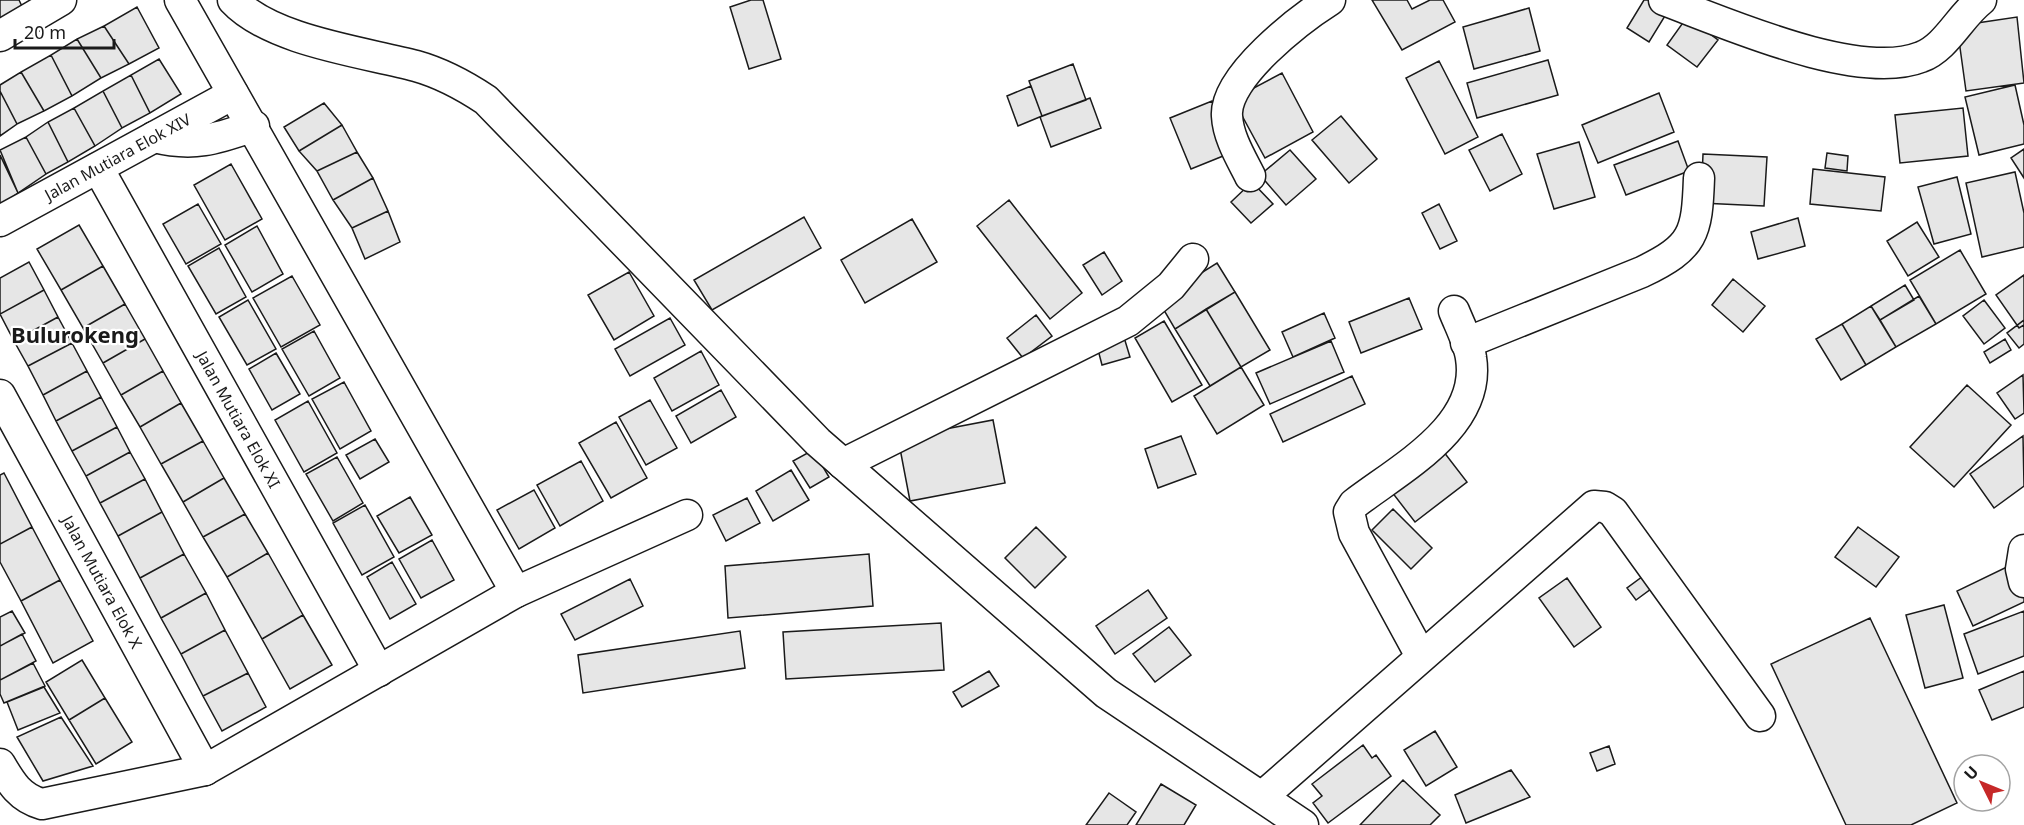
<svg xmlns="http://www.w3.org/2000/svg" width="2024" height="825" font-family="'Noto Sans',sans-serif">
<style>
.building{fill:#e6e6e6;stroke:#1a1a1a;stroke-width:1.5}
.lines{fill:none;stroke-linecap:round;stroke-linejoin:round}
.minor-casing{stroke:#1a1a1a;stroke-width:33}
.minor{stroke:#fff;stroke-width:30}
.labels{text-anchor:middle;stroke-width:4.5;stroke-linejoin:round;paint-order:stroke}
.street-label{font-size:16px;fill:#1a1a1a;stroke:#fff}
.district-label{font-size:22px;font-weight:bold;fill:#1a1a1a;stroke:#fff}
</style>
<rect width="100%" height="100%" fill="#fff"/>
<path class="building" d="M 0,0 L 19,0 L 26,15 L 0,32 Z
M 751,0 L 763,0 L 781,59 L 749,69 L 730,7 Z
M 1372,0 L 1407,0 L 1412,9 L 1430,0 L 1443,0 L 1455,22 L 1402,50 Z
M 1644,0 L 1650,0 L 1668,11 L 1649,42 L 1627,28 Z
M 137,7 L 159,48 L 129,64 L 104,26 Z
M 1529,8 L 1540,51 L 1474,69 L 1463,27 Z
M 1687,17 L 1718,40 L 1697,67 L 1667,45 Z
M 2017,17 L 2024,83 L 1966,91 L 1957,26 Z
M 104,26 L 129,64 L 101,78 L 77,39 Z
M 77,39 L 101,78 L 72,96 L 51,55 Z
M 51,55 L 72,96 L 44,111 L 21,72 Z
M 159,59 L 181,94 L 150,113 L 131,75 Z
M 1548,60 L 1558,95 L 1477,118 L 1467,83 Z
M 1439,61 L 1478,137 L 1445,154 L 1406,78 Z
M 1073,64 L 1086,100 L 1042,116 L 1029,81 Z
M 21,72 L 44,111 L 17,124 L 0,91 L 0,85 Z
M 1282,73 L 1313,132 L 1265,158 L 1233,99 Z
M 131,75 L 150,113 L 122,128 L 103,91 Z
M 2015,85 L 2024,125 L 2024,144 L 1979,155 L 1965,97 Z
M 1031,86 L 1042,116 L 1018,126 L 1007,96 Z
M 0,91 L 17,124 L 0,136 Z
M 103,91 L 122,128 L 95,146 L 74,108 Z
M 1659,93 L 1674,132 L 1598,163 L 1582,125 Z
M 1090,98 L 1101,128 L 1051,147 L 1040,117 Z
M 1212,101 L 1233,152 L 1191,169 L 1170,118 Z
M 324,103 L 342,125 L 299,151 L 284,127 Z
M 74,108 L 95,146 L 68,162 L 48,122 Z
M 1963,108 L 1968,156 L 1900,163 L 1895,115 Z
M 1341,116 L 1377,159 L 1349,183 L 1312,140 Z
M 48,122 L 68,162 L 46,174 L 26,137 Z
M 342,125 L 357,152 L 317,171 L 299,151 Z
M 1502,134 L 1522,174 L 1490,191 L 1469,150 Z
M 26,137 L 46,174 L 18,193 L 0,150 Z
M 1678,141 L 1689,171 L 1626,195 L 1614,165 Z
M 1579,142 L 1595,197 L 1554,209 L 1537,154 Z
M 2024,149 L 2024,178 L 2011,158 Z
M 1290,150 L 1316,179 L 1286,205 L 1260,175 Z
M 357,152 L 373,178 L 333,200 L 317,171 Z
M 1827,153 L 1848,156 L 1847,171 L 1825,168 Z
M 1703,154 L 1767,157 L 1764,206 L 1701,203 Z
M 0,155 L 18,193 L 0,206 Z
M 231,164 L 262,219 L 225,240 L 194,185 Z
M 1813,169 L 1885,177 L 1881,211 L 1810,204 Z
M 2015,172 L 2024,213 L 2024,247 L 1982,257 L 1966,183 Z
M 1957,177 L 1971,234 L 1934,244 L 1918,187 Z
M 373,178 L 388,211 L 352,228 L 333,200 Z
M 1252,182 L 1273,204 L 1251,223 L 1231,202 Z
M 1009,200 L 1082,293 L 1050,319 L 977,226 Z
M 198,204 L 221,244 L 186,264 L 163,224 Z
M 1439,204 L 1457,241 L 1440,249 L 1422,213 Z
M 388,211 L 400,242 L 365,259 L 352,228 Z
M 804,217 L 821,248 L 712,310 L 694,280 Z
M 1798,218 L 1805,246 L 1758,259 L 1751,232 Z
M 912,219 L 937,262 L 865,303 L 841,260 Z
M 1917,222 L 1939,257 L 1908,276 L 1887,241 Z
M 79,225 L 103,266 L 61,290 L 37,249 Z
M 257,226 L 283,274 L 252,292 L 225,245 Z
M 219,248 L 246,297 L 216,314 L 188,266 Z
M 1960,250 L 1986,294 L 1936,324 L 1910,280 Z
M 1104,252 L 1122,281 L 1102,295 L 1083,265 Z
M 29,262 L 44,290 L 0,314 L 0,278 Z
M 1217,263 L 1235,292 L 1175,329 L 1158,300 Z
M 103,266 L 125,304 L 83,328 L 61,290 Z
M 629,272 L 654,316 L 614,340 L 588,295 Z
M 2024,275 L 2024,325 L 2019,328 L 1996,295 Z
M 292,276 L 320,325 L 281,347 L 253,298 Z
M 1733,279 L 1765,306 L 1743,332 L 1712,305 Z
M 1905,285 L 1914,300 L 1880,320 L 1871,306 Z
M 44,290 L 58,317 L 14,341 L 0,314 Z
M 1235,292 L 1270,350 L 1241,367 L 1206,309 Z
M 1919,296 L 1936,324 L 1896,347 L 1880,320 Z
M 1409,298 L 1422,329 L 1361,353 L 1349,322 Z
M 248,300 L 276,349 L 247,365 L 219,317 Z
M 1984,300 L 2005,328 L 1984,344 L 1963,316 Z
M 125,304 L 145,339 L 103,363 L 83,328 Z
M 1871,306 L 1896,347 L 1866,365 L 1842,324 Z
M 1206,309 L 1241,367 L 1210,386 L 1175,329 Z
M 1324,313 L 1335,338 L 1293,357 L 1282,332 Z
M 1036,315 L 1052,336 L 1023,358 L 1007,338 Z
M 58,317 L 72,343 L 28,366 L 14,341 Z
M 670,318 L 685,345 L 630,376 L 615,349 Z
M 2024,320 L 2024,344 L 2019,348 L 2007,333 Z
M 1164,321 L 1202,385 L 1172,402 L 1135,338 Z
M 1842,324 L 1866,365 L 1841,380 L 1816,339 Z
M 314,331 L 340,378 L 309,396 L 282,349 Z
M 1123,334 L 1130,357 L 1102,365 L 1096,342 Z
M 145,339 L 163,371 L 121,395 L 103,363 Z
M 2005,339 L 2011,350 L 1990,363 L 1984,352 Z
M 1331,341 L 1344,372 L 1270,404 L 1256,373 Z
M 72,343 L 87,371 L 43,395 L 28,366 Z
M 701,351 L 719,385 L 672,411 L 654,378 Z
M 276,353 L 300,394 L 272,410 L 249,369 Z
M 1241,367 L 1264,405 L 1217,434 L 1194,396 Z
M 87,371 L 101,397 L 56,421 L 43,395 Z
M 163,371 L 181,403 L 140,427 L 121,395 Z
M 2023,375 L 2024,413 L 2015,419 L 1997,393 Z
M 1352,376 L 1365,404 L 1283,442 L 1270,414 Z
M 344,382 L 371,431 L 340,449 L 312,399 Z
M 1967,385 L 2011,425 L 1954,487 L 1910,447 Z
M 721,390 L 736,417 L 691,443 L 676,416 Z
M 101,397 L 117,427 L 72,451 L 56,421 Z
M 650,400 L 677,448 L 646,465 L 619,417 Z
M 308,401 L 337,453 L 304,472 L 275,420 Z
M 181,403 L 203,441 L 161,464 L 140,427 Z
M 993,420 L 1005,483 L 910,501 L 898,438 Z
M 616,422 L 647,478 L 611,498 L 579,443 Z
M 117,427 L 130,452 L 86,476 L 72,451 Z
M 1181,436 L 1196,474 L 1158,488 L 1145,449 Z
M 2023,436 L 2024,486 L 1994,508 L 1970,474 Z
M 375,439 L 389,462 L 360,479 L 346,455 Z
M 203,441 L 224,478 L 183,502 L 161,464 Z
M 1440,447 L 1467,482 L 1415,522 L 1388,487 Z
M 813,450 L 829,477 L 810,488 L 793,461 Z
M 130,452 L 145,479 L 100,503 L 86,476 Z
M 337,457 L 363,503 L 333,521 L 306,474 Z
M 581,461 L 603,501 L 560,526 L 537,485 Z
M 791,470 L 809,500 L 773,521 L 756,491 Z
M 4,473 L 32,527 L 0,544 L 0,475 Z
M 224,478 L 245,514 L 203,537 L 183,502 Z
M 145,479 L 162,512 L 118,536 L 100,503 Z
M 534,490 L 555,528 L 519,549 L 497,510 Z
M 410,497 L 432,535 L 399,553 L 377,516 Z
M 747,498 L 760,523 L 726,541 L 713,515 Z
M 365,505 L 394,557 L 362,575 L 333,523 Z
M 1393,509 L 1432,548 L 1411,569 L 1372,530 Z
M 162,512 L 184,554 L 140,578 L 118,536 Z
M 245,514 L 268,553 L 227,577 L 203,537 Z
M 32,527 L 60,580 L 21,601 L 0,562 L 0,544 Z
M 1036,527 L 1066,557 L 1035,588 L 1005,558 Z
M 1858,527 L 1899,557 L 1876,587 L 1835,557 Z
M 432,540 L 454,580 L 421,598 L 399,559 Z
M 268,553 L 303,615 L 262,639 L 227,577 Z
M 184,554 L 206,593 L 161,618 L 140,578 Z
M 869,554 L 873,606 L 728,618 L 725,566 Z
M 392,562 L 416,604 L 390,619 L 367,577 Z
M 2013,564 L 2024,587 L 2024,602 L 1973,626 L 1957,591 Z
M 1650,571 L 1659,583 L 1636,600 L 1627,588 Z
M 1567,578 L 1601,627 L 1574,647 L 1539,598 Z
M 630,579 L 643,606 L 575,640 L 561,614 Z
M 60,580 L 93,641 L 53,663 L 21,601 Z
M 1148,590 L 1167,618 L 1115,654 L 1096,626 Z
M 206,593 L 225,630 L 181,654 L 161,618 Z
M 1944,605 L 1963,678 L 1925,688 L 1906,615 Z
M 12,611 L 25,633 L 0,646 L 0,617 Z
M 2024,611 L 2024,656 L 1978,674 L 1964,634 Z
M 303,615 L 332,665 L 290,689 L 262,639 Z
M 1870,618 L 1957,803 L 1911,825 L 1846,825 L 1771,664 Z
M 941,623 L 944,670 L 786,679 L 783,632 Z
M 1169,627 L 1191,655 L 1155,682 L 1133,654 Z
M 225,630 L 248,673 L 203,696 L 181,654 Z
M 740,631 L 745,668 L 583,693 L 578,655 Z
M 22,634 L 36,661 L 0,680 L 0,646 Z
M 82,660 L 105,698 L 69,720 L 46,682 Z
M 33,663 L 45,686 L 4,703 L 0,694 L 0,680 Z
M 989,671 L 999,686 L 962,707 L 953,692 Z
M 2024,671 L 2024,707 L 1992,720 L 1979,690 Z
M 248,673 L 266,707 L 222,731 L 203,696 Z
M 44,687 L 60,713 L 18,730 L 7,702 Z
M 105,698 L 132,742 L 96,764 L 69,720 Z
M 61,717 L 93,766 L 43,781 L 17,737 Z
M 1435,731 L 1457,767 L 1426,786 L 1404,750 Z
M 1363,745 L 1372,758 L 1376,755 L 1391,776 L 1328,823 L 1313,803 L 1322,796 L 1312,784 Z
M 1609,746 L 1615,764 L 1597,771 L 1590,753 Z
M 1511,770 L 1530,797 L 1466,823 L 1455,795 Z
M 1403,780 L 1440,815 L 1430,825 L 1360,825 Z
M 1161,784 L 1196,805 L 1184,825 L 1136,825 Z
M 1109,793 L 1136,812 L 1127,825 L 1086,825 Z"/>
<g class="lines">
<g class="minor-casing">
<g id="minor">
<path d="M 233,0 C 271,41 364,52 416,66 C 441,73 465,86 486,100 L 818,442 L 1106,693 L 1303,825"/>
<path d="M 1664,0 C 1726,23 1858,82 1921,57 C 1946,48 1960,16 1981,0"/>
<path d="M 0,36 L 61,0"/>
<path d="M 154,137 C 194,147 216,139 254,126"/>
<path id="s1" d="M 98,168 L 379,671"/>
<path d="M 1250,176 C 1241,158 1228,137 1227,116 C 1224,77 1300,19 1330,0"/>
<path id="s2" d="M 0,221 L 233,94"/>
<path d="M 1466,343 L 1642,272 C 1694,247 1697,234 1699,178"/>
<path id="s3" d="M 0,395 L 205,770"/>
<path d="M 843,464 L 1128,321 L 1171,286 L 1193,259"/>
<path d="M 2024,550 L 2021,569 L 2024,582"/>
<path d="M 516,592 L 687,515"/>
<path d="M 1421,656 L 1354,533 L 1349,512 L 1354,504 C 1401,468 1482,426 1471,358 C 1469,343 1460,326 1454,311"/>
<path d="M 0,764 C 11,783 20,798 42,804 L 205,770 L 516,592 L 180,0"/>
<path d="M 1263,796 L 1594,506 L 1605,507 L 1613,512 L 1760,716"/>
</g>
</g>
<use href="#minor" class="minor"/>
</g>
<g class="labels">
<g class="street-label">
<text dy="6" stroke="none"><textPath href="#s2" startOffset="134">Jalan Mutiara Elok XIV</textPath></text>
<text dy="6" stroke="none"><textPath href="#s1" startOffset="288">Jalan Mutiara Elok XI</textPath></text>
<text dy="6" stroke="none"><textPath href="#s3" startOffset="213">Jalan Mutiara Elok X</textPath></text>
</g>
<g class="district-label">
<text x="75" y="343">Bulurokeng</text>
</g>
</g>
<g transform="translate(1982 783) rotate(313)"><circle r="28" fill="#ffffff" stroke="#a3a3a3" stroke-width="1.5"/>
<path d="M0-4.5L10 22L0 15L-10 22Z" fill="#c62828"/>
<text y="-9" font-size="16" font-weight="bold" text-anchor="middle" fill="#1a1a1a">U</text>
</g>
<path d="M15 39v9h99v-9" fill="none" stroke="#1a1a1a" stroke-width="3"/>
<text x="24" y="39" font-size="18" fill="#1a1a1a" stroke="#ffffff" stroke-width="4.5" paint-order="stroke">20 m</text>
</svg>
